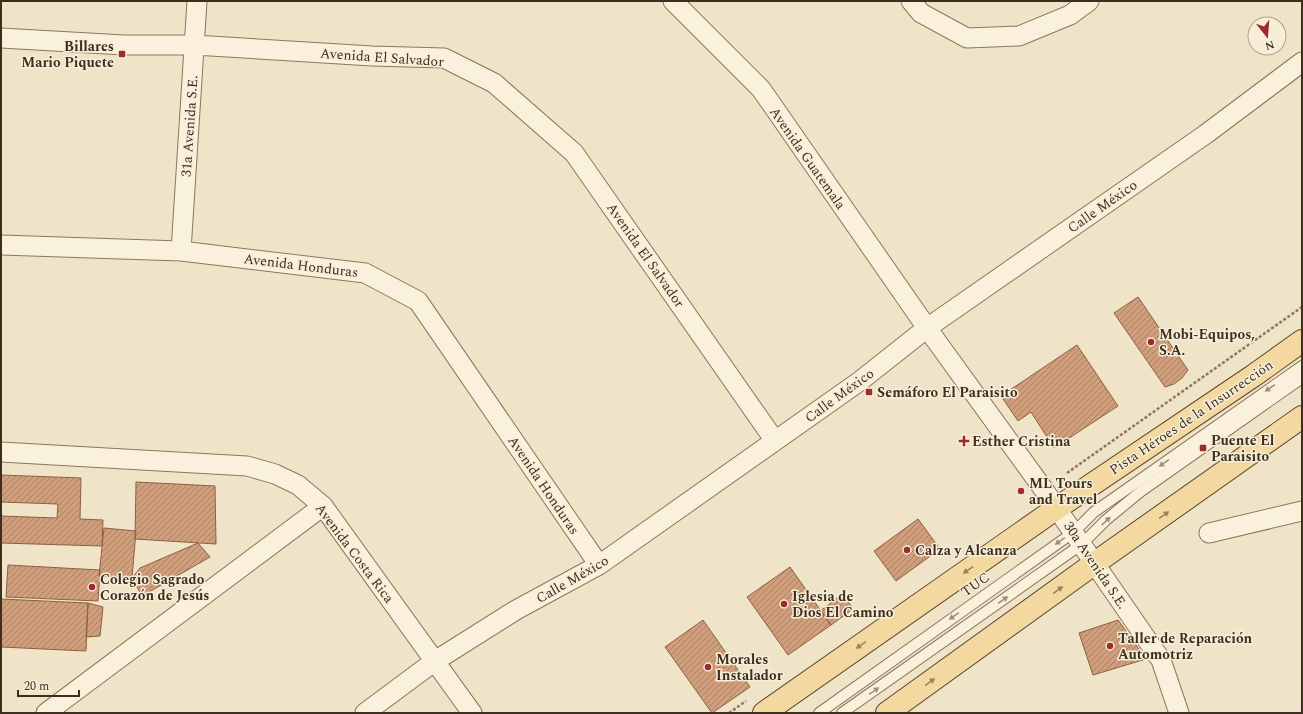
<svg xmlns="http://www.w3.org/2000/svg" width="1303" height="714" font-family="Spectral,serif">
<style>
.building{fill:url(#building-hatch);stroke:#8d5f41}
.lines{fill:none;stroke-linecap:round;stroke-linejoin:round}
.lane-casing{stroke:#8d765c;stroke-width:12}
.street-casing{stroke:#8d765c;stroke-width:21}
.primary-casing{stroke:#5b4430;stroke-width:24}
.path{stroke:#8d765c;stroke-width:2.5;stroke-dasharray:3 2;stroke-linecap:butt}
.lane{stroke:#faf1dc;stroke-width:10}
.street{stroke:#faf1dc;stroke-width:19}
.primary{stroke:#f3d9a0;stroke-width:22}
.oneway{fill:#9c907e}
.oneway2{fill:#988460}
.poi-dot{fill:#9e2a2b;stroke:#f7eed8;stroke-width:1.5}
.labels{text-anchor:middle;stroke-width:3;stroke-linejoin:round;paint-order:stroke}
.poi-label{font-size:14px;font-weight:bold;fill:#3d2e20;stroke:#f7eed8;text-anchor:start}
.street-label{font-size:14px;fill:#3d2e20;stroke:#f7eed8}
</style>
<defs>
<pattern id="building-hatch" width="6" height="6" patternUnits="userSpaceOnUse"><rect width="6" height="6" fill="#cf9f7d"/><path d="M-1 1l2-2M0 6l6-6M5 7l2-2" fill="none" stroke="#a98266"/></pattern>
</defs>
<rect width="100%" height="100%" fill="#f0e4c8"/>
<path class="building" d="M 1138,297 L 1188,370 L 1182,378 L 1174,384 L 1165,387 L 1114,313 Z
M 1077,345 L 1118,406 L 1054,448 L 1031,412 L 1018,421 L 1001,396 Z
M 1,475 L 81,478 L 80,519 L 103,520 L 102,546 L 1,543 L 1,516 L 57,518 L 58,504 L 1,502 Z
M 136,482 L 215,486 L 216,544 L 135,539 Z
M 918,519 L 940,549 L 896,581 L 874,551 Z
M 104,528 L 136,531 L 132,578 L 99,576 Z
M 198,543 L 210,557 L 142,596 L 132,578 L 140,568 Z
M 8,565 L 100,570 L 98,601 L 6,597 Z
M 790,567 L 831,625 L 788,655 L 747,597 Z
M 843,594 L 853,609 L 831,625 L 820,611 Z
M 1,599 L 88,603 L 86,651 L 1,647 Z
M 88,603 L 103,607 L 100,636 L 86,637 Z
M 703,620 L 750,687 L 712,713 L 665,647 Z
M 1118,620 L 1146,659 L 1093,675 L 1079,633 Z"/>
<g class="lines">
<g class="lane-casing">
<path id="lane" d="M 819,713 L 1074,532 L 1094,512 L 1302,366
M 842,713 L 1082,544 L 1106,520 L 1140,492 L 1302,378"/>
</g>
<g class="street-casing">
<path id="street" d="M 673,1 L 761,89 L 927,328 L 1044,490 L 1161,660 L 1179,713
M 911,1 L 921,13 L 967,38 L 1019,36 L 1070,15 L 1089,1
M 1,38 L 124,45 L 194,45 L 372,56 L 444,58 L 494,83 L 574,153 L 775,441
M 1,245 L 181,251 L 365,273 L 418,301 L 599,565
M 181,251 L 197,1
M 1,452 L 247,466 L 275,474 L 298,485 L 323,506 L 472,713
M 1209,533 L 1302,511
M 46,713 L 323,506
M 365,713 L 435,661 L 516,610 L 599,565 L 860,381 L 927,328 L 1206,134 L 1302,62"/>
</g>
<g class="primary-casing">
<path id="primary" d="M 764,713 L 1057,508 L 1253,376 L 1302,341
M 887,713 L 1095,563 L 1302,417"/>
</g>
<path class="path" d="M 1067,473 L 1302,307
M 729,713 L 746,701"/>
<use href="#lane" class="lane"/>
<use href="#street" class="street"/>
<use href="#primary" class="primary"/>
</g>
<defs><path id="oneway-solid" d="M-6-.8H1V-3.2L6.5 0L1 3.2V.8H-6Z"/></defs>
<g class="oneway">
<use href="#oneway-solid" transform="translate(1270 388) rotate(145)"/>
<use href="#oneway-solid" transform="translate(1164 463) rotate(145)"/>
<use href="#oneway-solid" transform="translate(1106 521) rotate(-43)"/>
<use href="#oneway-solid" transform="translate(1060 541) rotate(145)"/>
<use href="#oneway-solid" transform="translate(1003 600) rotate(-35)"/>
<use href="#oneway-solid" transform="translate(954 616) rotate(145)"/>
<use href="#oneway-solid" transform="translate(874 691) rotate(-35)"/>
</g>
<g class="oneway2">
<use href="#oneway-solid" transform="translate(1164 515) rotate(-35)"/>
<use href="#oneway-solid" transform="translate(968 570) rotate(145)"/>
<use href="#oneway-solid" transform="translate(1058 590) rotate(-36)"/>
<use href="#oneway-solid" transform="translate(861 645) rotate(145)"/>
<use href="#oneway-solid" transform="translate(930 682) rotate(-36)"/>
</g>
<g class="poi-dot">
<rect x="118" y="50" width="8" height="8" rx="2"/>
<circle cx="1151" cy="342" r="4"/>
<rect x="865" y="388" width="8" height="8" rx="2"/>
<path d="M962 435h4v4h4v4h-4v4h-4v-4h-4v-4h4z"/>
<rect x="1199" y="444" width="8" height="8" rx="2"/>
<circle cx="1021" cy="491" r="4"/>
<circle cx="907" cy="550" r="4"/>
<circle cx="92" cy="587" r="4"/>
<circle cx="784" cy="604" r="4"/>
<circle cx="1110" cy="646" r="4"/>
<circle cx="708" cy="667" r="4"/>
</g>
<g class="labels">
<g class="poi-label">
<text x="114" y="51" text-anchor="end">Billares<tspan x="114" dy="16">Mario Piquete</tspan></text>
<text x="1159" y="339">Mobi-Equipos,<tspan x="1159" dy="16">S.A.</tspan></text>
<text x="877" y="397">Semáforo El Paraisito</text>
<text x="1211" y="445">Puente El<tspan x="1211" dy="16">Paraisito</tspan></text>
<text x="972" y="446">Esther Cristina</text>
<text x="1029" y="488">ML Tours<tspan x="1029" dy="16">and Travel</tspan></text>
<text x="915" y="555">Calza y Alcanza</text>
<text x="100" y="584">Colegio Sagrado<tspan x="100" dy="16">Corazón de Jesús</tspan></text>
<text x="792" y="601">Iglesia de<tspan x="792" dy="16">Dios El Camino</tspan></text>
<text x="1118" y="643">Taller de Reparación<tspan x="1118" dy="16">Automotriz</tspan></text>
<text x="716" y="664">Morales<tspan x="716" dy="16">Instalador</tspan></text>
</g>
<g class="street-label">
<text transform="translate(382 57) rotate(4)" y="5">Avenida El Salvador</text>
<text transform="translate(189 126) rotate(-86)" y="5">31a Avenida S.E.</text>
<text transform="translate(808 158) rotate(55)" y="5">Avenida Guatemala</text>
<text transform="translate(1102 206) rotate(-35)" y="5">Calle México</text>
<text transform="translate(646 255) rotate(55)" y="5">Avenida El Salvador</text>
<text transform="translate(301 265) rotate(7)" y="5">Avenida Honduras</text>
<text transform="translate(839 395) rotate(-36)" y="5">Calle México</text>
<text transform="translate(1191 417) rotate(-34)" y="5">Pista Héroes de la Insurrección</text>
<text transform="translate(544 485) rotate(56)" y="5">Avenida Honduras</text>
<text transform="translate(355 553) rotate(53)" y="5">Avenida Costa Rica</text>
<text transform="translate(1096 565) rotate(56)" y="5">30a Avenida S.E.</text>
<text transform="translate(572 579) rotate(-30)" y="5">Calle México</text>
<text transform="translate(975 584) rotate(-35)" y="5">TUC</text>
</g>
</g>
<rect width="1303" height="714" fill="none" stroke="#3d2e20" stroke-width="4"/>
<g transform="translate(1267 36) rotate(163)"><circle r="19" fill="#f7eed8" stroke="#ada18e"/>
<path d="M0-3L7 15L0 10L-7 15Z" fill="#9e2a2b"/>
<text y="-6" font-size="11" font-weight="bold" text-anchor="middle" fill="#3d2e20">N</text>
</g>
<path d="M18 690v6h61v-6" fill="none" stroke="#3d2e20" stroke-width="2"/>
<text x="24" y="690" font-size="12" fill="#3d2e20" stroke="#f7eed8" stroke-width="3" paint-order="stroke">20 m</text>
</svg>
